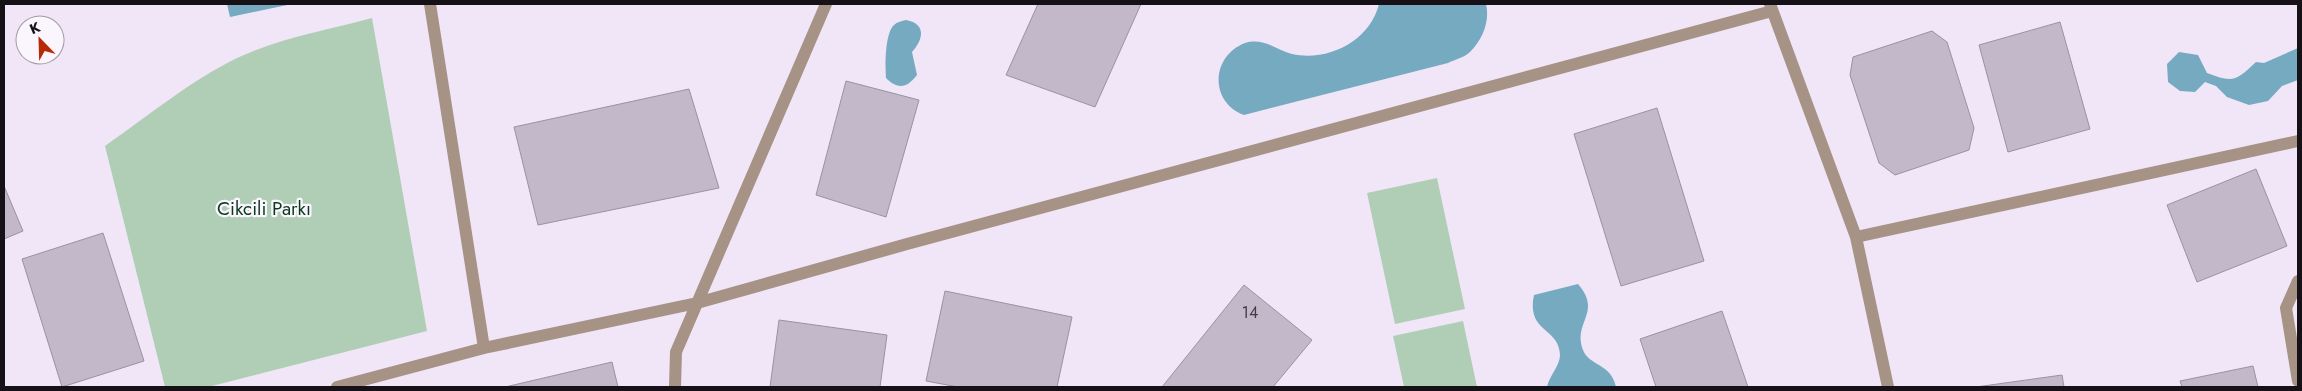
<svg xmlns="http://www.w3.org/2000/svg" width="2302" height="391" font-family="Jost,sans-serif">
<style>
.green{fill:#b0cdb6}
.water{fill:#75aac1}
.building{fill:#c2b8c9;stroke:#9b91a2}
.lines{fill:none;stroke-linecap:round;stroke-linejoin:round}
.street{stroke:#a69386;stroke-width:12}
.labels{text-anchor:middle;stroke-width:4.5;stroke-linejoin:round;paint-order:stroke}
.number-label{font-size:16px;fill:#403b44}
.park-label{font-size:19px;fill:#093b1c;stroke:#fbf6fe}
</style>
<rect width="100%" height="100%" fill="#f1e6f8"/>
<path class="green" d="M 372,18 L 427,331 L 208,387 L 165,387 L 105,146 C 148,116 190,81 237,58 C 279,38 328,30 372,18 Z
M 1437,178 L 1465,309 L 1395,324 L 1367,193 Z
M 1463,321 L 1477,387 L 1404,387 L 1393,336 Z"/>
<path class="water" d="M 227,4 L 292,4 L 230,17 Z
M 1379,4 L 1486,4 C 1490,21 1483,39 1470,52 C 1465,57 1454,60 1448,63 L 1244,115 C 1209,102 1211,56 1245,43 C 1263,37 1277,50 1292,54 C 1328,62 1370,41 1379,4 Z
M 906,20 C 927,24 923,40 912,52 L 917,75 C 907,88 898,90 886,78 C 885,66 885,33 894,25 C 897,22 902,21 906,20 Z
M 2298,48 L 2298,80 L 2282,86 L 2268,101 L 2249,105 L 2227,97 L 2216,86 L 2205,82 L 2195,92 L 2180,91 L 2168,82 L 2167,64 L 2179,52 L 2198,55 L 2207,73 C 2233,83 2236,81 2256,62 L 2264,63 Z
M 1578,284 C 1603,313 1572,322 1583,350 C 1589,366 1611,363 1616,387 L 1547,387 C 1549,376 1560,366 1560,355 C 1559,327 1526,333 1534,295 Z"/>
<path class="building" d="M 1038,4 L 1141,4 L 1095,107 L 1006,75 Z
M 2060,22 L 2090,129 L 2008,152 L 1979,45 Z
M 1932,31 L 1947,42 L 1974,128 L 1969,150 L 1895,175 L 1879,163 L 1850,75 L 1853,57 Z
M 846,81 L 919,100 L 886,217 L 816,195 Z
M 689,89 L 719,188 L 538,225 L 514,127 Z
M 1657,108 L 1704,261 L 1621,286 L 1574,134 Z
M 2256,169 L 2287,246 L 2197,282 L 2167,205 Z
M 4,186 L 23,231 L 4,239 Z
M 103,233 L 144,361 L 62,387 L 22,259 Z
M 1244,285 L 1312,340 L 1273,387 L 1162,387 Z
M 945,291 L 1072,317 L 1057,387 L 958,387 L 926,381 Z
M 1722,311 L 1748,387 L 1656,387 L 1640,339 Z
M 779,320 L 887,335 L 880,387 L 770,387 Z
M 612,362 L 618,387 L 505,387 Z
M 2253,366 L 2258,387 L 2182,387 L 2180,381 Z
M 2062,375 L 2064,387 L 1976,387 Z"/>
<g class="lines">
<path class="street" d="M 430,4 L 484,348
M 1770,4 L 1856,237 L 1888,387
M 1856,237 L 2298,141
M 2298,281 L 2286,308 L 2298,381
M 337,387 L 484,348 L 697,303 L 907,244 L 1772,11
M 675,387 L 676,352 L 826,4"/>
</g>
<g class="labels">
<g class="number-label">
<text x="1250" y="318">14</text>
</g>
<g class="park-label">
<text x="264" y="215">Cikcili Parkı</text>
</g>
</g>
<rect width="2302" height="391" fill="none" stroke="#151117" stroke-width="10"/>
<g transform="translate(40 40) rotate(337)"><circle r="24" fill="#fbf6fe" stroke="#9f9aa2"/>
<path d="M0-4L9 19L0 12L-9 19Z" fill="#b62b05"/>
<text y="-8" font-size="14" font-weight="bold" text-anchor="middle" fill="#151117">K</text>
</g>
</svg>
